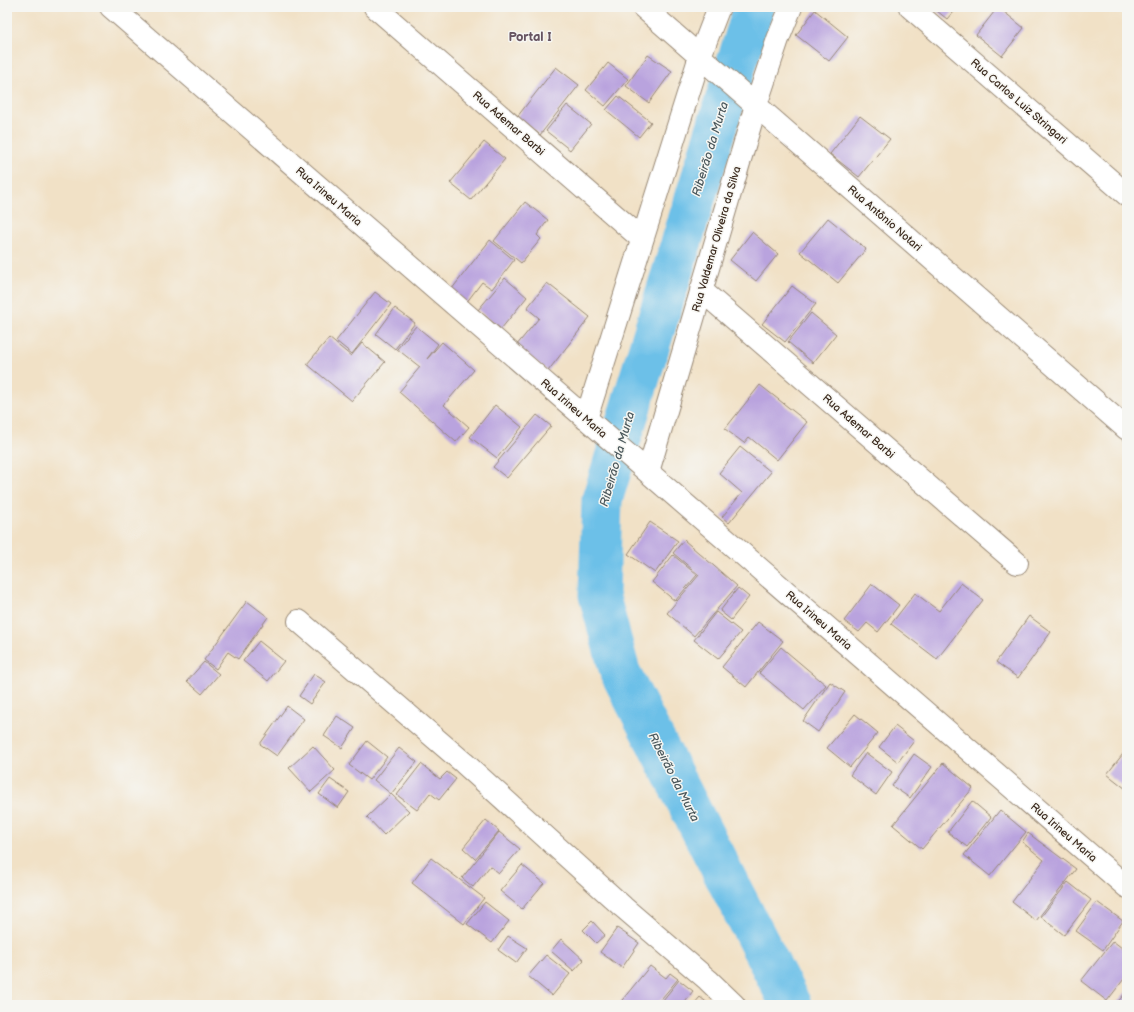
<svg xmlns="http://www.w3.org/2000/svg" width="1134" height="1012" font-family="'Balsamiq Sans',sans-serif">
<style>
.lines{fill:none;stroke-linecap:round;stroke-linejoin:round}
.river{stroke:#6cc0e8;stroke-width:41}
.building{fill:#b9a3de}
.minor-casing{stroke:#968672;stroke-width:24}
.minor{stroke:#fff;stroke-width:22}
.labels{text-anchor:middle;stroke-width:3;stroke-linejoin:round;paint-order:stroke}
.street-label{font-size:11px;fill:#3b2a1e;stroke:#f6f6f2}
.water-label{font-size:12px;font-style:italic;fill:#4a575b;stroke:#f6f6f2}
.quarter-label{font-size:13px;font-weight:bold;fill:#675461;stroke:#f6f6f2}
</style>
<rect width="100%" height="100%" fill="#f6f6f2"/>
<filter id="ink" filterUnits="userSpaceOnUse"><feTurbulence type="fractalNoise" baseFrequency=".025" numOctaves="2"/><feDisplacementMap in="SourceGraphic" scale="8" xChannelSelector="R" yChannelSelector="G"/><feConvolveMatrix kernelMatrix="1 2 1 2 8 2 1 2 1" color-interpolation-filters="sRGB"/></filter>
<filter id="wash" filterUnits="userSpaceOnUse"><feTurbulence type="fractalNoise" baseFrequency=".012" numOctaves="4" result="noise"/><feDisplacementMap in="SourceGraphic" scale="16" xChannelSelector="R" yChannelSelector="G"/><feGaussianBlur stdDeviation="0.9" result="paint"/><feColorMatrix in="noise" values="0 0 0 0 0 0 0 0 0 0 0 0 0 0 0 0 0 1.4 0 .05"/><feComposite in="paint" operator="in"/></filter>
<g filter="url(#wash)">
<rect width="100%" height="100%" fill="#f1e1c6"/>
<g class="lines">
<path class="river" d="M 754,7 L 602,500 L 599,595 L 620,672 L 791,1005"/>
</g>
<g id="blocks">
<path class="building" d="M 932,7 L 957,7 L 947,19 Z
M 998,7 L 1024,28 L 1002,56 L 976,35 Z
M 815,10 L 848,37 L 829,61 L 796,35 Z
M 648,55 L 672,71 L 649,103 L 626,86 Z
M 608,63 L 628,79 L 605,106 L 586,90 Z
M 556,67 L 579,85 L 540,135 L 517,117 Z
M 618,96 L 651,122 L 639,137 L 606,110 Z
M 567,105 L 591,124 L 570,150 L 546,131 Z
M 860,116 L 890,139 L 859,177 L 830,154 Z
M 484,142 L 505,159 L 471,200 L 450,183 Z
M 525,202 L 548,220 L 537,235 L 541,239 L 521,263 L 494,241 Z
M 828,218 L 866,249 L 838,283 L 800,252 Z
M 752,232 L 778,254 L 756,281 L 730,260 Z
M 490,240 L 514,260 L 492,289 L 482,282 L 466,303 L 451,290 Z
M 505,278 L 527,297 L 501,329 L 478,310 Z
M 547,283 L 590,317 L 548,371 L 516,346 L 539,318 L 527,308 Z
M 792,286 L 816,304 L 785,342 L 762,324 Z
M 375,292 L 391,304 L 352,354 L 336,341 Z
M 395,308 L 415,323 L 395,349 L 376,334 Z
M 811,313 L 836,334 L 813,363 L 788,342 Z
M 416,326 L 438,344 L 427,359 L 442,342 L 474,370 L 444,405 L 469,427 L 456,442 L 399,392 L 420,367 L 397,349 Z
M 329,338 L 351,356 L 362,343 L 385,362 L 352,401 L 307,364 Z
M 760,385 L 807,422 L 777,460 L 749,437 L 744,443 L 725,429 Z
M 495,405 L 522,427 L 497,458 L 470,437 Z
M 537,415 L 551,426 L 507,478 L 493,467 Z
M 740,447 L 771,472 L 729,523 L 722,517 L 742,493 L 719,473 Z
M 650,522 L 678,541 L 655,573 L 628,554 Z
M 684,540 L 737,586 L 694,636 L 667,613 L 699,575 L 673,553 Z
M 673,555 L 697,575 L 675,601 L 652,582 Z
M 961,583 L 983,600 L 937,659 L 891,624 L 915,593 L 939,611 Z
M 872,584 L 899,605 L 878,632 L 867,623 L 859,632 L 844,621 Z
M 738,588 L 749,597 L 731,620 L 720,611 Z
M 247,601 L 268,617 L 238,659 L 228,652 L 216,669 L 204,660 Z
M 716,612 L 741,632 L 718,659 L 694,640 Z
M 1029,616 L 1051,632 L 1018,678 L 996,662 Z
M 758,622 L 783,641 L 746,687 L 722,667 Z
M 259,641 L 284,661 L 268,681 L 243,661 Z
M 781,647 L 826,685 L 804,710 L 759,673 Z
M 204,662 L 219,674 L 202,694 L 187,681 Z
M 314,674 L 326,682 L 310,704 L 299,696 Z
M 830,682 L 845,692 L 818,732 L 803,721 Z
M 287,706 L 304,719 L 277,756 L 260,744 Z
M 855,714 L 878,733 L 850,767 L 827,748 Z
M 337,716 L 355,728 L 342,748 L 324,736 Z
M 895,726 L 914,741 L 898,762 L 879,747 Z
M 367,741 L 387,757 L 369,780 L 349,765 Z
M 313,746 L 335,770 L 311,792 L 289,768 Z
M 399,748 L 417,762 L 391,794 L 374,780 Z
M 1127,749 L 1127,789 L 1126,789 L 1107,774 Z
M 866,753 L 892,772 L 876,795 L 850,775 Z
M 914,754 L 932,767 L 910,798 L 892,786 Z
M 943,763 L 973,788 L 922,849 L 893,825 Z
M 421,764 L 440,779 L 447,772 L 456,779 L 439,800 L 430,793 L 417,810 L 397,795 Z
M 330,779 L 349,792 L 338,808 L 319,794 Z
M 391,794 L 409,811 L 384,835 L 367,817 Z
M 972,801 L 991,817 L 967,847 L 948,832 Z
M 1000,810 L 1026,832 L 990,876 L 964,855 Z
M 486,820 L 499,831 L 475,859 L 463,848 Z
M 499,832 L 520,849 L 499,873 L 490,866 L 473,887 L 462,878 Z
M 1028,833 L 1076,869 L 1036,921 L 1012,902 L 1044,860 L 1022,842 Z
M 431,858 L 484,898 L 464,924 L 412,883 Z
M 522,865 L 544,883 L 522,909 L 500,891 Z
M 1068,882 L 1091,900 L 1064,935 L 1041,917 Z
M 485,902 L 509,921 L 492,943 L 467,924 Z
M 1097,902 L 1123,921 L 1103,950 L 1076,931 Z
M 592,921 L 605,935 L 596,943 L 583,930 Z
M 617,928 L 639,943 L 622,968 L 600,952 Z
M 508,936 L 527,948 L 516,963 L 498,950 Z
M 561,939 L 584,960 L 574,971 L 551,951 Z
M 1113,941 L 1127,952 L 1127,975 L 1107,1001 L 1081,981 Z
M 546,955 L 570,974 L 552,996 L 528,976 Z
M 650,966 L 666,978 L 670,973 L 678,979 L 656,1005 L 618,1005 Z
M 679,980 L 693,991 L 682,1005 L 659,1005 Z
M 1127,991 L 1127,1005 L 1115,1005 Z
M 700,997 L 710,1005 L 693,1005 Z"/>
</g>
</g>
<g filter="url(#ink)">
<use href="#blocks" fill-opacity="0" stroke="#968672" stroke-width="1"/>
<g class="lines">
<g class="minor-casing">
<path id="minor" d="M 111,7 L 1127,887
M 375,7 L 642,239
M 643,7 L 1127,429
M 910,7 L 1127,195
M 701,290 L 1017,563
M 586,419 L 700,56 L 719,7
M 648,472 L 756,105 L 778,39 L 791,7
M 299,621 L 464,763 L 623,907 L 708,980 L 734,1005"/>
</g>
<use href="#minor" class="minor"/>
</g>
</g>
<g class="labels">
<g class="street-label">
<text transform="translate(1019 101) rotate(41)" y="4">Rua Carlos Luiz Stringari</text>
<text transform="translate(509 123) rotate(41)" y="4">Rua Ademar Barbi</text>
<text transform="translate(329 196) rotate(41)" y="4">Rua Irineu Maria</text>
<text transform="translate(885 218) rotate(41)" y="4">Rua Antônio Notari</text>
<text transform="translate(716 239) rotate(-74)" y="4">Rua Valdemar Oliveira da Silva</text>
<text transform="translate(574 408) rotate(41)" y="4">Rua Irineu Maria</text>
<text transform="translate(859 426) rotate(41)" y="4">Rua Ademar Barbi</text>
<text transform="translate(819 620) rotate(41)" y="4">Rua Irineu Maria</text>
<text transform="translate(1064 832) rotate(41)" y="4">Rua Irineu Maria</text>
</g>
<g class="water-label">
<text transform="translate(710 149) rotate(-73)" y="4">Ribeirão da Murta</text>
<text transform="translate(617 459) rotate(-74)" y="4">Ribeirão da Murta</text>
<text transform="translate(674 777) rotate(63)" y="4">Ribeirão da Murta</text>
</g>
<g class="quarter-label">
<text x="530" y="41">Portal I</text>
</g>
</g>
<rect width="1134" height="1012" fill="none" stroke="#f6f6f2" stroke-width="24"/>
</svg>
